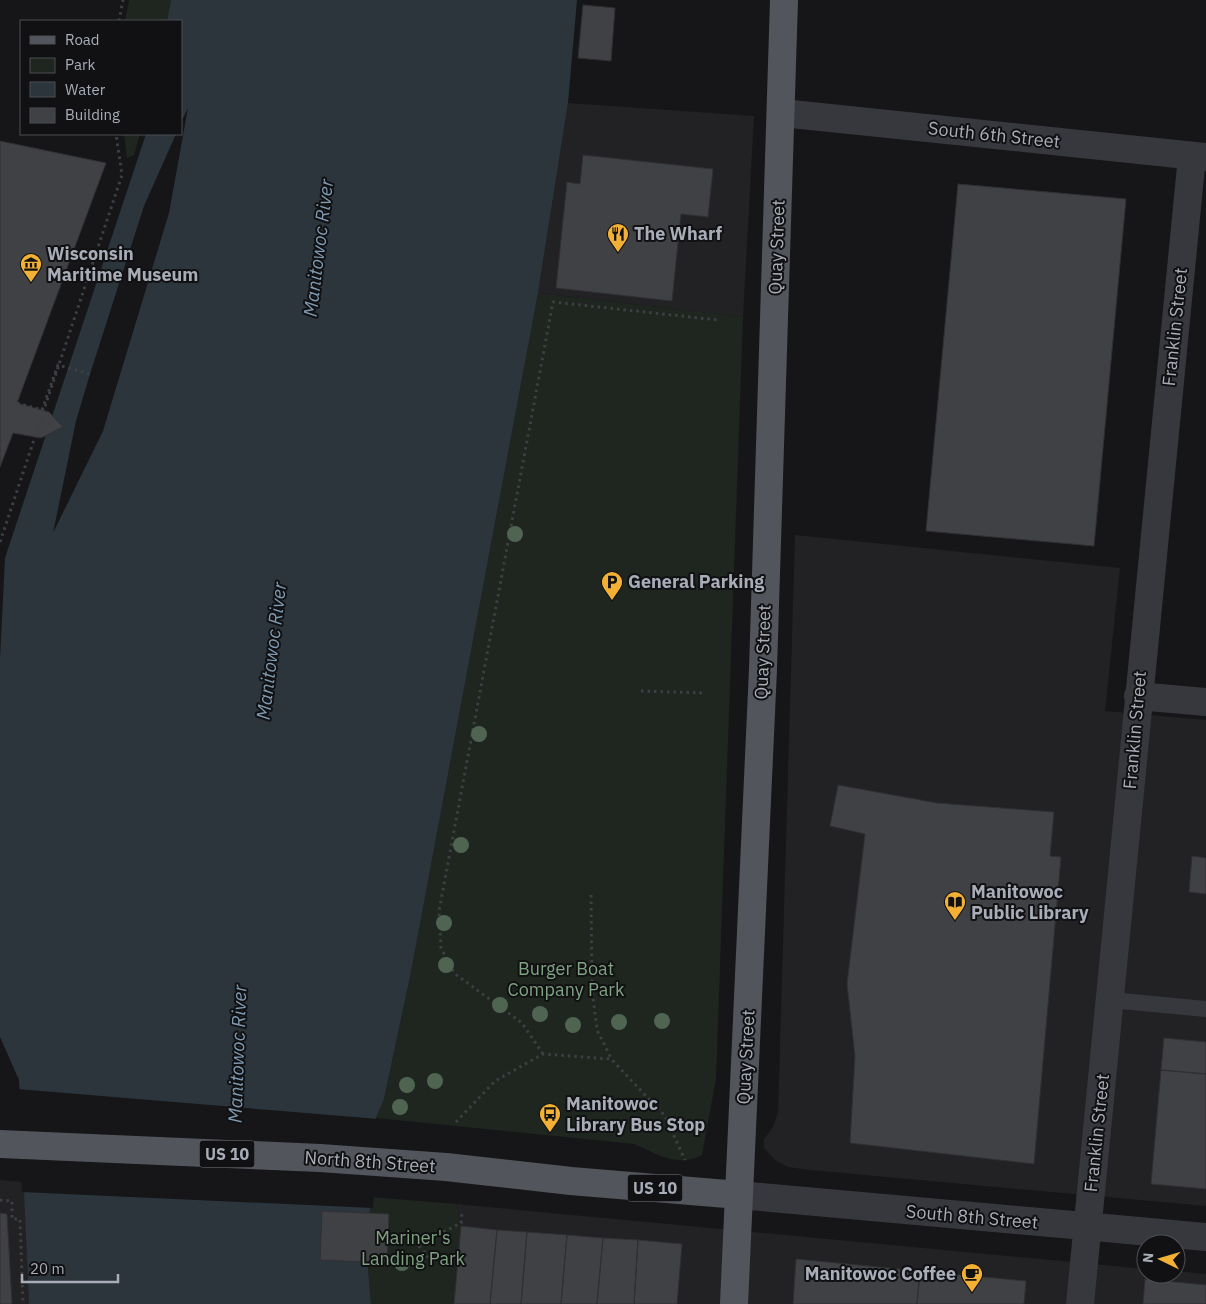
<svg xmlns="http://www.w3.org/2000/svg" width="1206" height="1304" font-family="'IBM Plex Sans',sans-serif">
<style>
.built{fill:#222225}
.green{fill:#1e261f}
.water{fill:#2c353c}
.pier{fill:#161618}
.building{fill:#404145;stroke:#303034}
.lines{fill:none;stroke-linecap:round;stroke-linejoin:round}
.path{stroke:#3d3f44;stroke-width:3;stroke-dasharray:2.5 4;stroke-linecap:butt}
.service{stroke:#37383d;stroke-width:16}
.minor{stroke:#37383d;stroke-width:28}
.primary{stroke:#53555c;stroke-width:28}
.path-bridge{stroke:#3d3f44;stroke-width:3;stroke-dasharray:2.5 4;stroke-linecap:butt}
.tree{fill:#506452}
.labels{text-anchor:middle;stroke-width:4;stroke-linejoin:round;paint-order:stroke}
.shield{fill:#111113;stroke:#7b7e86;stroke-width:1}
.shield-label{font-size:16px;font-weight:bold;fill:#a8adb8}
.street-label{font-size:18px;fill:#a8adb8;stroke:#111113}
.poi-label{font-size:18px;font-weight:bold;fill:#a8adb8;stroke:#111113;text-anchor:start}
.park-label{font-size:18px;fill:#7fa381;stroke:#111113}
.water-label{font-size:19px;font-style:italic;fill:#7f9bb3;stroke:#111113}
</style>
<rect width="100%" height="100%" fill="#161618"/>
<path class="built" d="M 568,103 L 754,116 L 743,317 L 538,293 Z
M 795,535 L 1120,568 L 1105,711 L 1206,720 L 1206,1206 L 810,1170 L 788,1167 L 775,1160 L 764,1148 L 764,1139 L 773,1127 L 778,1113 Z
M 0,1180 L 24,1182 L 29,1304 L 0,1304 Z
M 456,1204 L 1146,1269 L 1146,1274 L 1176,1274 L 1176,1271 L 1206,1274 L 1206,1304 L 454,1304 L 461,1226 Z"/>
<path class="green" d="M 129,0 L 171,0 L 167,21 L 125,21 Z
M 124,134 L 140,134 L 134,155 L 127,158 Z
M 538,293 L 743,317 L 716,1079 L 702,1155 C 678,1168 657,1154 634,1144 L 376,1118 L 384,1099 L 411,972 Z
M 371,1197 L 456,1204 L 461,1226 L 454,1304 L 371,1304 L 367,1256 Z"/>
<path class="water" d="M 171,0 L 577,0 L 568,103 L 538,293 L 411,972 L 384,1099 L 376,1118 L 367,1256 L 371,1304 L 29,1304 L 19,1080 L 0,1037 L 0,659 L 5,558 L 146,134 L 176,134 L 144,206 L 90,374 L 76,421 L 53,533 L 103,431 L 169,213 L 188,108 L 181,122 L 181,21 L 167,21 Z"/>
<path class="pier" d="M 17,1089 L 379,1119 L 373,1208 L 22,1192 Z"/>
<path class="building" d="M 583,5 L 615,8 L 611,61 L 578,58 Z
M 0,141 L 106,163 L 17,403 L 49,412 L 63,427 L 41,438 L 13,433 L 0,467 Z
M 583,155 L 713,169 L 708,217 L 681,214 L 672,301 L 556,288 L 567,182 L 580,184 Z
M 958,184 L 1126,199 L 1094,546 L 926,531 Z
M 838,785 L 937,803 L 1054,812 L 1050,856 L 1061,857 L 1034,1164 L 850,1143 L 855,1056 L 847,984 L 865,834 L 830,826 Z
M 1192,856 L 1206,858 L 1206,894 L 1189,892 Z
M 1164,1038 L 1206,1042 L 1206,1074 L 1161,1070 Z
M 1161,1070 L 1206,1074 L 1206,1189 L 1151,1184 Z
M 322,1211 L 389,1214 L 387,1263 L 320,1260 Z
M 0,1213 L 7,1214 L 12,1304 L 0,1304 Z
M 461,1226 L 497,1230 L 490,1304 L 454,1304 Z
M 497,1230 L 527,1232 L 521,1304 L 490,1304 Z
M 527,1232 L 567,1235 L 561,1304 L 521,1304 Z
M 567,1235 L 603,1238 L 597,1304 L 561,1304 Z
M 603,1238 L 638,1240 L 634,1304 L 597,1304 Z
M 638,1240 L 682,1244 L 677,1304 L 634,1304 Z
M 796,1259 L 920,1271 L 917,1304 L 793,1304 Z
M 920,1271 L 1026,1281 L 1024,1304 L 917,1304 Z
M 1145,1279 L 1206,1285 L 1206,1304 L 1143,1304 Z"/>
<g class="lines">
<path class="path" d="M 119,21 L 123,0
M 0,542 L 122,175 L 116,134
M 641,691 L 706,693
M 591,895 L 592,989 L 597,1030 L 611,1058
M 543,1054 L 522,1023 L 454,973 L 441,948 L 439,911 L 553,302 L 718,320
M 456,1122 L 495,1081 L 543,1054 L 611,1059 L 665,1116 L 685,1160
M 0,1200 L 12,1201 L 12,1219 L 20,1219 L 23,1304
M 419,1268 L 428,1256 L 418,1245 L 461,1223 L 462,1212"/>
<path class="service" d="M 1111,1000 L 1206,1009"/>
<path class="minor" d="M 782,113 L 1206,157
M 1138,696 L 1206,702
M 739,1195 L 1206,1237
M 1080,1304 C 1118,921 1154,538 1192,156"/>
<path class="primary" d="M 0,1144 L 320,1158 L 446,1167 L 571,1181 L 739,1195
M 734,1304 L 763,669 L 784,0"/>
<path class="path-bridge" d="M 17,403 L 42,410 L 58,365 L 90,374"/>
</g>
<g class="tree">
<circle cx="515" cy="534" r="8"/>
<circle cx="479" cy="734" r="8"/>
<circle cx="461" cy="845" r="8"/>
<circle cx="444" cy="923" r="8"/>
<circle cx="446" cy="965" r="8"/>
<circle cx="500" cy="1005" r="8"/>
<circle cx="540" cy="1014" r="8"/>
<circle cx="662" cy="1021" r="8"/>
<circle cx="619" cy="1022" r="8"/>
<circle cx="573" cy="1025" r="8"/>
<circle cx="435" cy="1081" r="8"/>
<circle cx="407" cy="1085" r="8"/>
<circle cx="400" cy="1107" r="8"/>
<circle cx="402" cy="1263" r="8"/>
</g>
<defs>
<g id="restaurant-pin" transform="scale(1.125)"><path d="M0 17L-7.5 6A9.5 9.5 0 1 1 7.5 6Z" fill="#f2b134" stroke="#111113"/><path d="M-5-6h1v4h1v-4h1v4h1v-4h1v5L-1.5 .5V6h-2V.5L-5-1ZM5-6V6H3V1.5H1.5Q1.5-4 5-6Z" fill="#111"/></g>
<g id="museum-pin" transform="scale(1.125)"><path d="M0 17L-7.5 6A9.5 9.5 0 1 1 7.5 6Z" fill="#f2b134" stroke="#111113"/><path d="M0-6L6-3V-2H-6V-3ZM-5-1h2V3h-2ZM-1-1h2V3h-2ZM3-1h2V3H3ZM-6 4H6V6H-6Z" fill="#111"/></g>
<g id="parking-pin" transform="scale(1.125)"><path d="M0 17L-7.5 6A9.5 9.5 0 1 1 7.5 6Z" fill="#f2b134" stroke="#111113"/><path d="M-3.5-5.5H1a3.5 3.5 0 0 1 0 7H-1V5.5H-3.5ZM-1-3.4V-.6H.8a1.4 1.4 0 0 0 0-2.8Z" fill="#111"/></g>
<g id="library-pin" transform="scale(1.125)"><path d="M0 17L-7.5 6A9.5 9.5 0 1 1 7.5 6Z" fill="#f2b134" stroke="#111113"/><path d="M-6-4Q-3-5.5-.7-3.5V5Q-3 3-6 4ZM6-4Q3-5.5 .7-3.5V5Q3 3 6 4Z" fill="#111"/></g>
<g id="bus-pin" transform="scale(1.125)"><path d="M0 17L-7.5 6A9.5 9.5 0 1 1 7.5 6Z" fill="#f2b134" stroke="#111113"/><path d="M-5-6H5V4H4V6H2V4H-2V6H-4V4H-5ZM-3.5-4V0h7V-4ZM-3.5 1.2v1.5H-2V1.2ZM2 1.2v1.5H3.5V1.2Z" fill="#111"/></g>
<g id="cafe-pin" transform="scale(1.125)"><path d="M0 17L-7.5 6A9.5 9.5 0 1 1 7.5 6Z" fill="#f2b134" stroke="#111113"/><path d="M-5.5-4.5H6V0H3Q3 3.5 0 3.5H-2.5Q-5.5 3.5-5.5 0ZM3-3.2v2h1.7v-2ZM-6 4.5H4V6H-6Z" fill="#111"/></g>
</defs>
<g fill-rule="evenodd">
<use href="#restaurant-pin" x="618" y="234"/>
<use href="#museum-pin" x="31" y="264"/>
<use href="#parking-pin" x="612" y="582"/>
<use href="#library-pin" x="955" y="902"/>
<use href="#bus-pin" x="550" y="1114"/>
<use href="#cafe-pin" x="972" y="1274"/>
</g>
<g class="labels">
<g class="shield">
<rect x="199.5" y="1140.5" width="55" height="27" rx="4"/>
<rect x="627.5" y="1174.5" width="55" height="27" rx="4"/>
</g>
<g class="shield-label">
<text x="227" y="1160">US 10</text>
<text x="655" y="1194">US 10</text>
</g>
<g class="street-label">
<text transform="translate(994 135) rotate(6)" y="6">South 6th Street</text>
<text transform="translate(777 247) rotate(-88)" y="6">Quay Street</text>
<text transform="translate(1175 327) rotate(-84)" y="6">Franklin Street</text>
<text transform="translate(763 652) rotate(-88)" y="6">Quay Street</text>
<text transform="translate(1135 730) rotate(-85)" y="6">Franklin Street</text>
<text transform="translate(746 1057) rotate(-87)" y="6">Quay Street</text>
<text transform="translate(1097 1133) rotate(-84)" y="6">Franklin Street</text>
<text transform="translate(370 1162) rotate(4)" y="6">North 8th Street</text>
<text transform="translate(972 1217) rotate(5)" y="6">South 8th Street</text>
</g>
<g class="poi-label">
<text x="634" y="240">The Wharf</text>
<text x="47" y="260">Wisconsin<tspan x="47" dy="21">Maritime Museum</tspan></text>
<text x="628" y="588">General Parking</text>
<text x="971" y="898">Manitowoc<tspan x="971" dy="21">Public Library</tspan></text>
<text x="566" y="1110">Manitowoc<tspan x="566" dy="21">Library Bus Stop</tspan></text>
<text x="956" y="1280" text-anchor="end">Manitowoc Coffee</text>
</g>
<g class="park-label">
<text x="566" y="975">Burger Boat<tspan x="566" dy="21">Company Park</tspan></text>
<text x="413" y="1244">Mariner's<tspan x="413" dy="21">Landing Park</tspan></text>
</g>
<g class="water-label">
<text transform="translate(318 248) rotate(-83)" y="7">Manitowoc River</text>
<text transform="translate(271 651) rotate(-83)" y="7">Manitowoc River</text>
<text transform="translate(237 1054) rotate(-88)" y="7">Manitowoc River</text>
</g>
</g>
<rect x="20" y="20" width="162" height="115" fill="#111113" stroke="#4d4f55"/>
<rect x="30" y="36" width="25" height="8" fill="#53555c" stroke="#4d4f55"/>
<text x="65" y="45" font-size="15" fill="#a8adb8">Road</text>
<rect x="30" y="58" width="25" height="15" fill="#1e261f" stroke="#4d4f55"/>
<text x="65" y="70" font-size="15" fill="#a8adb8">Park</text>
<rect x="30" y="82" width="25" height="15" fill="#2c353c" stroke="#4d4f55"/>
<text x="65" y="95" font-size="15" fill="#a8adb8">Water</text>
<rect x="30" y="108" width="25" height="15" fill="#404145" stroke="#4d4f55"/>
<text x="65" y="120" font-size="15" fill="#a8adb8">Building</text>
<g transform="translate(1161 1259) rotate(275)"><circle r="24" fill="#111113" stroke="#4d4f55"/>
<path d="M0-4L9 19L0 12L-9 19Z" fill="#f2b134"/>
<text y="-8" font-size="14" font-weight="bold" text-anchor="middle" fill="#a8adb8">N</text>
</g>
<path d="M22 1274v8h96v-8" fill="none" stroke="#a8adb8" stroke-width="2.5"/>
<text x="30" y="1274" font-size="15" fill="#a8adb8" stroke="#111113" stroke-width="4" paint-order="stroke">20 m</text>
</svg>
